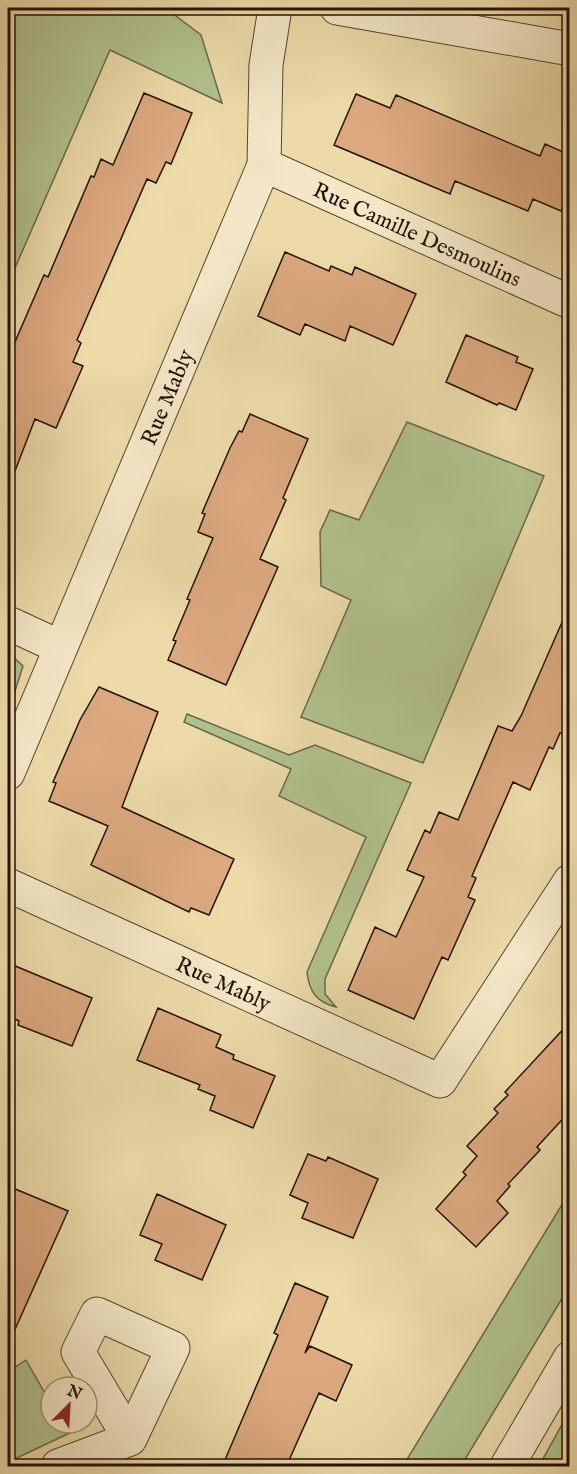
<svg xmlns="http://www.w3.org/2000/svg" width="577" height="1474" font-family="'IM FELL English',serif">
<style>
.green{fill:#b1c18d;stroke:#6b684a;stroke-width:1.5}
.building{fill:#dba87f;stroke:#251007;stroke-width:1.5}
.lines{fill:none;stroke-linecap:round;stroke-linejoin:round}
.minor-casing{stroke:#574230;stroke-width:35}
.tertiary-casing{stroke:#574230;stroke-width:35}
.minor{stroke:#f3e7c7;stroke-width:33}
.tertiary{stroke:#f3e7c7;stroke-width:33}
.labels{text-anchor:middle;stroke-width:4.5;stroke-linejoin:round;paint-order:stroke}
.street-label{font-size:22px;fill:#251007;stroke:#f3e7c7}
</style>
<rect width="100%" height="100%" fill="#ecdaa9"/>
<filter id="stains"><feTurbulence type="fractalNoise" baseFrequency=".00333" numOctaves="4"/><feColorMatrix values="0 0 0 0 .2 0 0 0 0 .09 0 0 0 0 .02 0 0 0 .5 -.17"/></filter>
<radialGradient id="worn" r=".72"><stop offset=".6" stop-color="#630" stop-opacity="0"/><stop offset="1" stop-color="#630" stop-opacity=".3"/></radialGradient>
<path class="green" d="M 156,8 L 168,10 L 201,35 L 222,103 L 110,50 L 8,284 L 8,9 Z
M 407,422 L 544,476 L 423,763 L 301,717 L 351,600 L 321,586 L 320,532 L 330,510 L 359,520 Z
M 11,655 L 23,666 L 8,713 L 8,662 Z
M 187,714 L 289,755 L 315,745 L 411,783 L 325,979 L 325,994 L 336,1007 C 316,1002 309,991 307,972 L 366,837 L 279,796 L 291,769 L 184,722 Z
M 569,1193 L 569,1287 L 461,1466 L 403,1466 Z
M 26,1360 L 51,1404 L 51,1423 L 87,1423 L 88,1400 L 87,1425 L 8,1462 L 8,1372 Z
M 569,1412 L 569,1466 L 539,1466 Z"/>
<path class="building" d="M 144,93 L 192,113 L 171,164 L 166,162 L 156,183 L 147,179 L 77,340 L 81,343 L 73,362 L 83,366 L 56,428 L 35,419 L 10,484 L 8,484 L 8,358 L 44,275 L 48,277 L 91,176 L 94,177 L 101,159 L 113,165 Z
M 356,94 L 390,108 L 396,95 L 540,156 L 545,144 L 570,155 L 570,192 L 561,211 L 533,199 L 528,211 L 455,181 L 450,194 L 334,145 Z
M 285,252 L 329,271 L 331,266 L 352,275 L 355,267 L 416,294 L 393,345 L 350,326 L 345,341 L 305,324 L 300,335 L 258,316 Z
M 466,335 L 518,357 L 516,362 L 533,369 L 516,410 L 499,403 L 497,405 L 446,382 Z
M 250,414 L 308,439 L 283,498 L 286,500 L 260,559 L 278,567 L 226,685 L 168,660 L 176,641 L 173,640 L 190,600 L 187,599 L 213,538 L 198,532 L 205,514 L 202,513 L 230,448 L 239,431 L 242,432 Z
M 570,604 L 570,736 L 560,733 L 553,749 L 549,747 L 530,790 L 513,782 L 472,876 L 476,878 L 468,897 L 475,900 L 448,960 L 442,957 L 414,1019 L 348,990 L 375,927 L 396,937 L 424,877 L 407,870 L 425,830 L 430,833 L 439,812 L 458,820 L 498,726 L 512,731 L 521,716 Z
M 99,687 L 158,712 L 122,807 L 234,859 L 209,915 L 191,908 L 189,912 L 91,865 L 108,826 L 49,801 L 56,783 L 53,782 L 80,720 Z
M 8,963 L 92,998 L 72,1046 L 18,1025 L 19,1021 L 8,1016 Z
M 158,1008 L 221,1035 L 216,1047 L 234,1055 L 233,1059 L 275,1076 L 253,1128 L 210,1110 L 215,1096 L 198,1089 L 200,1085 L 137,1060 Z
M 570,1022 L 570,1111 L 537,1147 L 540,1150 L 508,1184 L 510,1186 L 497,1201 L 508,1213 L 476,1247 L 436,1209 L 466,1175 L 463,1172 L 477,1156 L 467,1146 L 498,1113 L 494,1109 L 508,1095 L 505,1092 Z
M 308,1154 L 326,1161 L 328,1157 L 378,1179 L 353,1238 L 302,1218 L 308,1203 L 290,1195 Z
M 8,1186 L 68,1211 L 8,1345 Z
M 157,1194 L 226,1225 L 202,1280 L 155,1260 L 162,1244 L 140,1235 Z
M 295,1283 L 328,1297 L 305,1353 L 310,1346 L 352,1365 L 336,1401 L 319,1393 L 286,1467 L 222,1467 L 278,1335 L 274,1333 Z"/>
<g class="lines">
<g class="minor-casing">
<g id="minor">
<path id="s1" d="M 264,165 L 570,302"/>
<path d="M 8,623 L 60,647"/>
<path id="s2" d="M 8,773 L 264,165 L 266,65 L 275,8"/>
<path id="s3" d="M 8,885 L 440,1081 L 570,881"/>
<path d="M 58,1466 L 130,1439 L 173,1348 L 97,1314 L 78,1352 L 130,1439"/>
</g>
</g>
<g class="tertiary-casing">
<path id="tertiary" d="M 337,8 L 570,49
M 507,1466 L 570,1358"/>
</g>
<use href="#minor" class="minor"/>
<use href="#tertiary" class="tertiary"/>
</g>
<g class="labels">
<g class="street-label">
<text dy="8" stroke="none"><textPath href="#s1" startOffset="168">Rue Camille Desmoulins</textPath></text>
<text dy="8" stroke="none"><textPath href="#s2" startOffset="408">Rue Mably</textPath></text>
<text dy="8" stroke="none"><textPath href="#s3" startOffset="237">Rue Mably</textPath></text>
</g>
</g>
<rect width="577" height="1474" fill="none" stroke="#ecdaa9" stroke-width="30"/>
<rect x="9" y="9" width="559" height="1456" fill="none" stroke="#251007" stroke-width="3"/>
<rect x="15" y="15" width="547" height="1444" fill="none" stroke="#251007" stroke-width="1.5"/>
<g transform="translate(69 1405) rotate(24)"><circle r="28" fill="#f3e7c7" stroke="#a1917a" stroke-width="1.5"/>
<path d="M0-4.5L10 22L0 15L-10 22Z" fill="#8f2418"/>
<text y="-9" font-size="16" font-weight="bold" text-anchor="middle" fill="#251007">N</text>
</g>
<rect width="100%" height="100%" filter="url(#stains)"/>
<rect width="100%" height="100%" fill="url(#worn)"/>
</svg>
